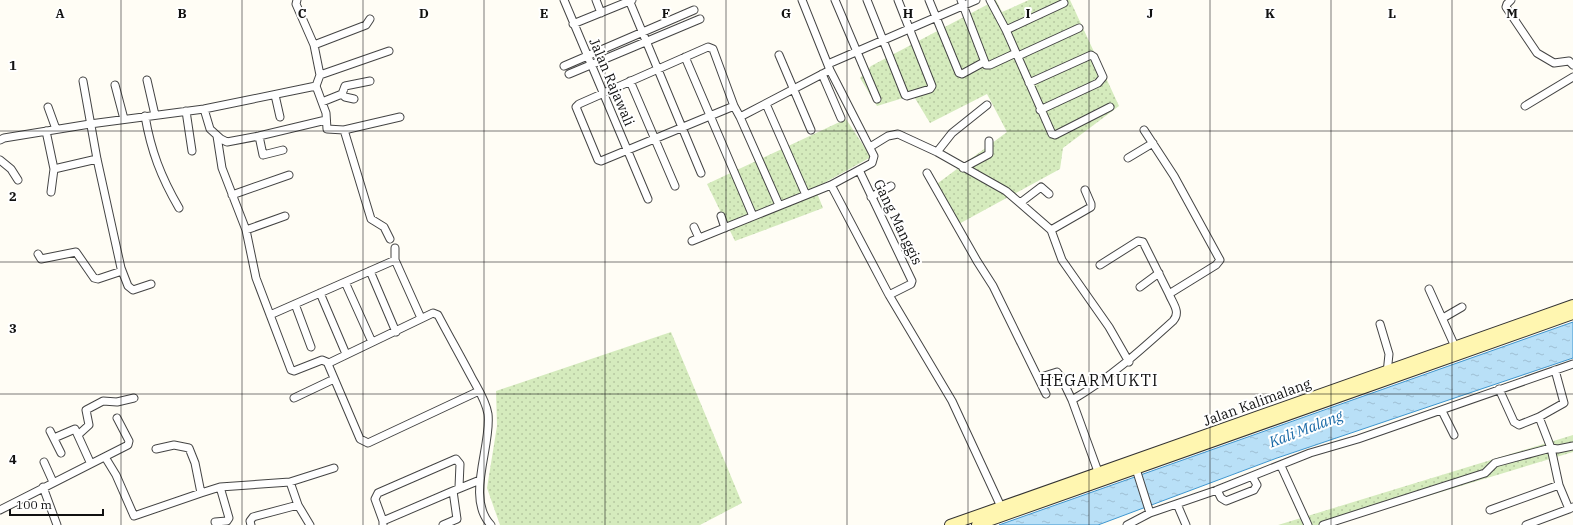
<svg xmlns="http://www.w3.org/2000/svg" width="1573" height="525" font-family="'IBM Plex Serif',serif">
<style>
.grass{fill:url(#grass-dots)}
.water{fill:url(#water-ripples);stroke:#3f96cf}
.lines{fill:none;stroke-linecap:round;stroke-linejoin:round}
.street-casing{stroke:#444;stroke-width:9}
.secondary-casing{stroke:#333;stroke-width:12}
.street{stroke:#fff;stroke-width:7}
.secondary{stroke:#fff6b0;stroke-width:10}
.grid{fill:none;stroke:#111;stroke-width:1;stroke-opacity:0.55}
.labels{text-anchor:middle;stroke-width:4;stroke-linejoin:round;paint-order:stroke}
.street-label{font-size:14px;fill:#111;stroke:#fff}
.water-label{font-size:15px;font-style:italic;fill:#1768a6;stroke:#fff}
.quarter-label{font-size:16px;letter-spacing:1px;fill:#111;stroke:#fff}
.grid-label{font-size:13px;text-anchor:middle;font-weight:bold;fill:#111;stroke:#fff;stroke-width:4;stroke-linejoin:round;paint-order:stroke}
</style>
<defs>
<pattern id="grass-dots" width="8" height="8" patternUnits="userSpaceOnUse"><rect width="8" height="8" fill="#d5ebbd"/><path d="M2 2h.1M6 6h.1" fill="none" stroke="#b6c8a1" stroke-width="1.8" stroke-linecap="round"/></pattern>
<pattern id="water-ripples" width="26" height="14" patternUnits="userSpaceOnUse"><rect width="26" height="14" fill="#b9e0f7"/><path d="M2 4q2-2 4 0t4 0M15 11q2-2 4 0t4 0" fill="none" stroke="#9ebfd3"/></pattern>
</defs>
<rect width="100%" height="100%" fill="#fffdf5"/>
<path class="grass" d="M 996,0 L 1002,12 L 1029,0 L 1070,0 L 1119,106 L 1063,148 L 1060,169 L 957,225 L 934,186 L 1007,132 L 987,94 L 930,123 L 913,95 L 877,106 L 860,78 L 871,66 Z
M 846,119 L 871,157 L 815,188 L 823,208 L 735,241 L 707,184 Z
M 671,332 L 742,503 L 700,525 L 500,525 L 487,488 L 497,426 L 496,391 Z
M 1573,435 L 1573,452 L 1332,525 L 1278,525 Z"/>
<path class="water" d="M 1573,322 L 1573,358 L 1277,458 L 1098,525 L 999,525 Z"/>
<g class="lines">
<g class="street-casing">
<path id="street" d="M 297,0 L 296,4 L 314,45 L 320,75 L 316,86 L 326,113 L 327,129 L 344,130 L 400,117
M 564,0 L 648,199
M 596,0 L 601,13
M 629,0 L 701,173
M 802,0 L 830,70 L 874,156 L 872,163 L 831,185 L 889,295 L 952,401 L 1003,511
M 835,0 L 877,99
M 867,0 L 905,95 L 907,96 L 930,89 L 932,86 L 898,0
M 929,0 L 959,73 L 962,74 L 984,62
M 961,0 L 986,65 L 990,65 L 1016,53
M 990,0 L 1006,30 L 1052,134 L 1055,135 L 1110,107
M 1511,0 L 1507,4 L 1506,7 L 1537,53 L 1554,63 L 1569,61 L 1573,65
M 573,24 L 632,0
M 1006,30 L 1064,3
M 314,45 L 366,25 L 370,19
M 779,55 L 811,130
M 1018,56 L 1079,28
M 685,57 L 753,216
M 828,64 L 976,0
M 564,66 L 694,10
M 569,74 L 700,19
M 822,74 L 841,118
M 320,75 L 389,51
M 147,80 L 155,115
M 83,81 L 97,159 L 121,268 L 128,286 L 133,290 L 151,284
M 630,81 L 675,186
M 1029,83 L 1091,55 L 1094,57 L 1103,77 L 1098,83 L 1040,110
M 115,85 L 124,119
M 342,94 L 345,86 L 370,81
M 275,95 L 280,117
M 322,102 L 342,94 L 345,97 L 354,99
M 766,104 L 806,195
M 734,106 L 713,49 L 708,47 L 579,104 L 576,107 L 598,160 L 601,161 L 734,106 L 740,117 L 830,70
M 1525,106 L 1573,77
M 48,107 L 56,129
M 204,109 L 210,129 L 221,139 L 227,142 L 259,136 L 326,120
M 186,111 L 192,151
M 145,116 C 151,151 161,177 179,208
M 740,117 L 779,205
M 344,130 L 371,219 L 384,227 L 390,239
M 46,131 L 54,169 L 51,192
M 217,136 L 222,168 L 246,230 L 256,278 L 291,370 L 294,371 L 322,360 L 329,363 L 433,313 L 438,315 C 449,336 461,357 472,378 C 478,389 486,401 488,414 C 492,446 465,498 491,525
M 259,136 L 263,155 L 283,150
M 0,140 L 4,138 L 90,124 L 204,109 L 316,86
M 870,147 L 888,136 L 898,134 L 937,152 L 1006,191 L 1020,203 L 1051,230 L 1062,260 L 1109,327 L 1129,362
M 937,152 L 952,133 L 987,105
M 1128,158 L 1153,143
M 0,160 L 11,169 L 18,180
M 963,168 L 989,154 L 989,141
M 54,169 L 97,159
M 859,170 L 912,281 L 911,284 L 889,295
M 927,173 L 977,261 L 993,286 L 1046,394
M 232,195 L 289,175
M 871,197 L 891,186
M 1020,203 L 1041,187 L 1049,194
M 721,216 L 725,228
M 694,227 L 699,238
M 246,230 L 285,216
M 1051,230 L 1091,207 L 1091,204 L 1085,190
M 692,241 L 831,185
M 395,248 L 395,260 L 421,318
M 38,254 L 41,259 L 76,252 L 94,278 L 98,279 L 122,271
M 1100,265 L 1138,241 L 1143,242 L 1169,294
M 370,271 L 396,332
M 345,282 L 372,342
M 1140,287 L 1159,273
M 1429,289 L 1457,351
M 320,293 L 346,354
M 295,304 L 311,347
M 270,315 L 395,260
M 1443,318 L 1462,307
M 1380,324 L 1389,354 L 1387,373
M 328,364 L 360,439 L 368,443 L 479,391
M 1038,378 L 1057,372 L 1061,377 L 1072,400
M 1499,389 L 1514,422 L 1519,425 L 1539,417 L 1564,403 L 1555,370
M 294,398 L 334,379
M 1442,411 L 1454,435
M 1539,417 L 1551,448 L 1559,485
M 50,431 L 61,453
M 78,435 L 89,425 L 86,410 L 103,401 L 117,402 L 134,398
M 54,438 L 75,429 L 90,462
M 156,449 L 174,445 L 189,448 L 195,463 L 201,493 L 220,487 L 290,482 L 298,505 L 253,517 L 250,521 L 251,525
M 105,457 L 116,475 L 134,516 L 201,493
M 44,462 L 53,482
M 1281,466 L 1308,525
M 1136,469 L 1150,513
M 1100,477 L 1072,400 C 1110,378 1141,350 1173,321 C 1181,312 1173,304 1169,294 L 1216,265 L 1220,260 L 1174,176 L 1144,130
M 290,482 L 334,468
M 43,487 L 57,525
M 1217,490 L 1221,498 L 1226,501 L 1254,490 L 1257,485 L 1252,476
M 1177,504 L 1186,525
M 298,505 L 310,525
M 0,510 L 128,445 L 129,441 L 117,418
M 1490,510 L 1559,485 L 1569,509 L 1573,507
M 383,521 L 375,499 L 378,493 L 456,459 L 460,464 L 459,487
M 215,522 L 227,521 L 229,518 L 220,487
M 383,525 L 383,521 L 453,491
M 443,525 L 457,519 L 453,491 L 480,480
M 1127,525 L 1150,513 L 1217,490 L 1310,453 L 1358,439 L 1573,364
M 1323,525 L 1485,473 L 1495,463 L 1551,448 L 1558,449 L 1573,446
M 1526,525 L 1569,509"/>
</g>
<g class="secondary-casing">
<path id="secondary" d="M 950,525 L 1573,305
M 977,525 L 1573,314"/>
</g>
<use href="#street" class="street"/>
<use href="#secondary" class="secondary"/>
</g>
<path class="grid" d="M 121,0 L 121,525M 242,0 L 242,525M 363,0 L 363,525M 484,0 L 484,525M 605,0 L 605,525M 726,0 L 726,525M 847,0 L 847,525M 968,0 L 968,525M 1089,0 L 1089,525M 1210,0 L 1210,525M 1331,0 L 1331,525M 1452,0 L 1452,525M 0,131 L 1573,131M 0,262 L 1573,262M 0,394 L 1573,394"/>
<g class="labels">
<g class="street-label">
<text transform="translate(612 82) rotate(67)" y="5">Jalan Rajawali</text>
<text transform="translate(898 222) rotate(64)" y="5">Gang Manggis</text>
<text transform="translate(1257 402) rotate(-20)" y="5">Jalan Kalimalang</text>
</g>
<g class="water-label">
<text transform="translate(1306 429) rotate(-21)" y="5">Kali Malang</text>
</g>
<g class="quarter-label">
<text x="1099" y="386">HEGARMUKTI</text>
</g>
</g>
<g class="grid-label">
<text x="60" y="18">A</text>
<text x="182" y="18">B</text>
<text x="302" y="18">C</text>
<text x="424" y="18">D</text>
<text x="544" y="18">E</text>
<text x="666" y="18">F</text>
<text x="786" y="18">G</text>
<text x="908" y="18">H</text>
<text x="1028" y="18">I</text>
<text x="1150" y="18">J</text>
<text x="1270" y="18">K</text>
<text x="1392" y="18">L</text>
<text x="1512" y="18">M</text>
<text x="13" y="70">1</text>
<text x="13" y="201">2</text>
<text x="13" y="333">3</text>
<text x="13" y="464">4</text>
</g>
<path d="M10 509v6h93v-6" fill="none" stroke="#111111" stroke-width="2"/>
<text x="16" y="509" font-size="12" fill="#111111" stroke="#ffffff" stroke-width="3" paint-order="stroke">100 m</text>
</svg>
